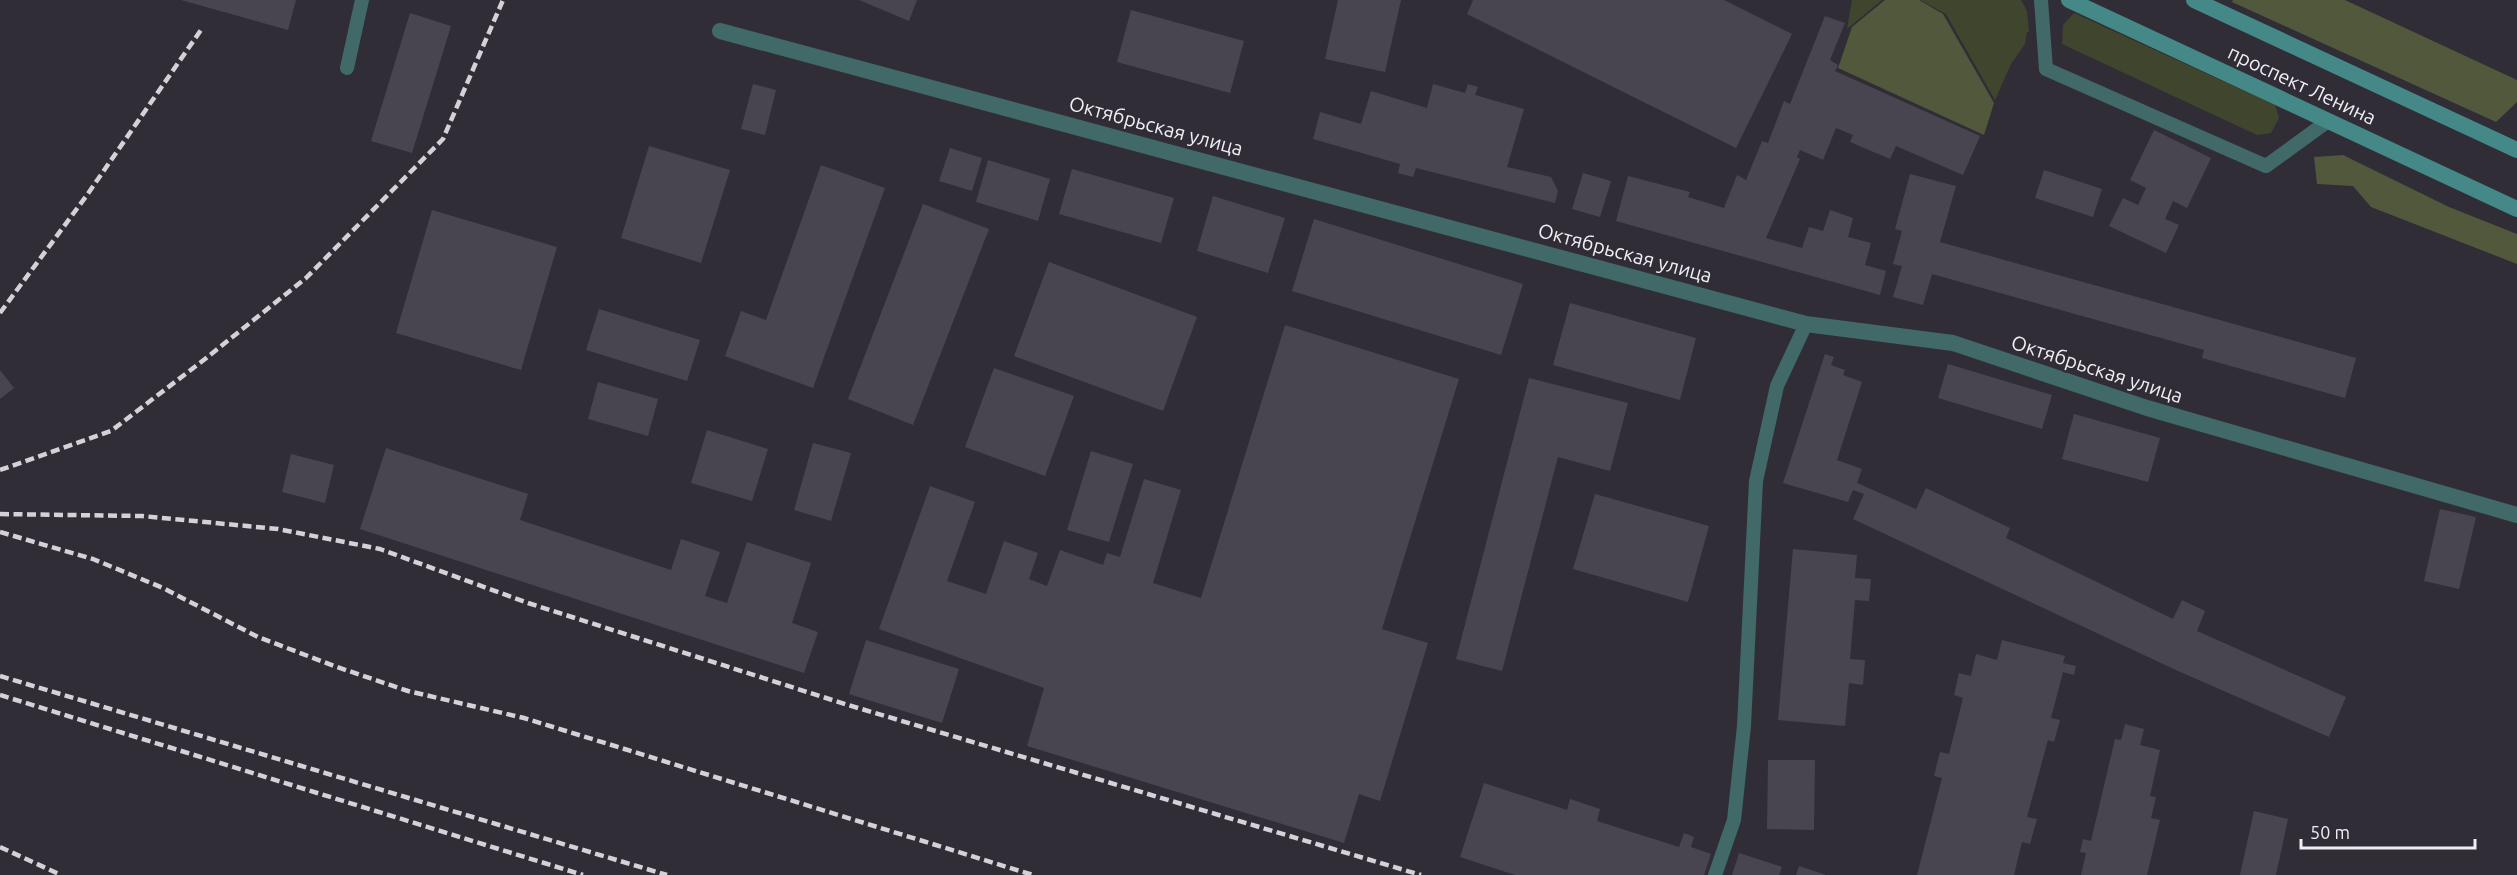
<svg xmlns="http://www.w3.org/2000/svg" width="2517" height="875" font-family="Ubuntu,sans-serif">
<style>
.green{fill:#40462e}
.forest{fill:#51583c}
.building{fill:#494550}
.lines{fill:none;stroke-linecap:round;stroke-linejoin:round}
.service{stroke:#406968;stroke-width:14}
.minor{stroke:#406968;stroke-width:16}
.secondary{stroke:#448987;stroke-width:16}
.rail{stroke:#d4d1d9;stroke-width:4.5;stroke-dasharray:9 4.5;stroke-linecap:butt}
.labels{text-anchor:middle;stroke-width:5;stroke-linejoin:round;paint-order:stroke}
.street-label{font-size:20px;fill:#f0eef5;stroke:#302d37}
</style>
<rect width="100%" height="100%" fill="#302d37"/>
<path class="green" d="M 1852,0 L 1882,0 L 1847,29 Z
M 1920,0 L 2021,0 L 2027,11 L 2029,32 L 2027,32 L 2025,44 L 2011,64 L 1995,100 L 1946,14 Z
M 2074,13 L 2275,105 L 2279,118 L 2271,133 L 2257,135 L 2062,44 L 2063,25 Z"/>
<path class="forest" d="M 1885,0 L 1919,0 L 1943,14 L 1994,103 L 1984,135 L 1838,68 L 1852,27 Z
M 2233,0 L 2345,0 L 2517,80 L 2517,102 L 2496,122 L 2232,2 Z
M 2343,155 L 2449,207 L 2517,234 L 2517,264 L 2371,207 L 2353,186 L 2317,184 L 2314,157 Z"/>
<path class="building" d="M 181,0 L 296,0 L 288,30 Z
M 859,0 L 917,0 L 909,21 Z
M 1338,0 L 1401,0 L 1385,72 L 1325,59 Z
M 1473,0 L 1724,0 L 1792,34 L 1736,148 L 1467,14 Z
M 1131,10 L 1244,41 L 1230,93 L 1117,62 Z
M 410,13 L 451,26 L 412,153 L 371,141 Z
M 1825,16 L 1845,23 L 1830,60 L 1838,65 L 1835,71 L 1980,136 L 1963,175 L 1896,146 L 1890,159 L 1850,142 L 1853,135 L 1836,128 L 1823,160 L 1800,150 L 1797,157 L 1800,159 L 1766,238 L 1802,248 L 1809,227 L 1823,231 L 1830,210 L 1853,218 L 1848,237 L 1871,243 L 1865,265 L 1886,271 L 1880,295 L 1616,221 L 1628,176 L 1690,192 L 1688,197 L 1724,208 L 1737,175 L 1746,180 L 1762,141 L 1768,143 L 1784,101 L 1790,104 Z
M 753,84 L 776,90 L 765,135 L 741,129 Z
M 1433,84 L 1465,93 L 1468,84 L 1478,87 L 1475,95 L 1524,109 L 1507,167 L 1551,177 L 1558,191 L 1555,203 L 1416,168 L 1413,177 L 1398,173 L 1400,164 L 1313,139 L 1320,112 L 1361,124 L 1371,91 L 1427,108 Z
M 2154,130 L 2211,158 L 2187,208 L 2173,201 L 2165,219 L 2179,225 L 2166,253 L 2109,226 L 2123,198 L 2138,205 L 2146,188 L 2130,180 Z
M 649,146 L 730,170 L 701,263 L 621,238 Z
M 950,148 L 982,158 L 972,191 L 939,181 Z
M 988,160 L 1050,179 L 1038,221 L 976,202 Z
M 821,165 L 885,188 L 813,388 L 725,356 L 741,311 L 766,320 Z
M 1072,169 L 1174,198 L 1161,243 L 1059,214 Z
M 2044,170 L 2102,189 L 2093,217 L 2035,198 Z
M 1583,173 L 1611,181 L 1600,217 L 1572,209 Z
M 1910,174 L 1956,186 L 1940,242 L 2356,358 L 2345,398 L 2202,358 L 2204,350 L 1932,274 L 1923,305 L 1893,297 L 1902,266 L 1893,264 L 1902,231 L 1895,229 Z
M 1213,196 L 1285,218 L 1268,273 L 1197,251 Z
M 923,204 L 989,229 L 913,425 L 848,399 Z
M 432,210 L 557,247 L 521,370 L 396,333 Z
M 1314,219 L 1523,284 L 1501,355 L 1292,291 Z
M 1049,262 L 1197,317 L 1163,411 L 1014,356 Z
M 1570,303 L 1696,338 L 1680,400 L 1553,365 Z
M 599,309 L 700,340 L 687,381 L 586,350 Z
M 1285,325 L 1459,379 L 1382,629 L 1428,643 L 1380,801 L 1359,794 L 1344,843 L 1027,746 L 1044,688 L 879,629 L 930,486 L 975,502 L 947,581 L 986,594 L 1004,541 L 1038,553 L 1029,579 L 1047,586 L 1060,550 L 1103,565 L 1107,553 L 1120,557 L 1144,479 L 1181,490 L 1153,583 L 1201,598 Z
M 1825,354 L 1834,357 L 1831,365 L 1845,370 L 1843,375 L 1862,382 L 1837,460 L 1862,469 L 1857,483 L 1916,509 L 1926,488 L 2010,528 L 2006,538 L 2173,619 L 2182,600 L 2205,611 L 2197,631 L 2346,697 L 2329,737 L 2178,671 L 1853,519 L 1864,494 L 1853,490 L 1848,502 L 1783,483 Z
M 1948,364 L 2052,395 L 2042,429 L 1938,398 Z
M 994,368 L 1074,396 L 1045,476 L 965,447 Z
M 0,370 L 14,388 L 0,399 Z
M 1529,378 L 1628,403 L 1610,471 L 1558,457 L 1502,671 L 1456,659 Z
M 598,382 L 658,399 L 648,436 L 588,419 Z
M 2074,414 L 2160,438 L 2148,482 L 2062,459 Z
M 707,430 L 768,449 L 752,501 L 691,483 Z
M 813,443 L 851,453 L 831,521 L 794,510 Z
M 386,448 L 528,494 L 520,520 L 671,570 L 681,539 L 720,552 L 705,596 L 727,603 L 747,542 L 811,563 L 792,623 L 818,632 L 804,673 L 360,529 Z
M 1091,451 L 1133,464 L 1109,542 L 1067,530 Z
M 291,454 L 334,465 L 325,503 L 282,492 Z
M 1595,494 L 1709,526 L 1688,602 L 1573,569 Z
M 2440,509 L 2476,517 L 2459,589 L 2424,581 Z
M 1793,549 L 1857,555 L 1855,578 L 1871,579 L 1869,601 L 1855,600 L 1850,659 L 1865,660 L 1863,685 L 1849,683 L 1845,726 L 1778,720 Z
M 866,640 L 959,669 L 942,723 L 849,694 Z
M 2002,640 L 2065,656 L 2063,663 L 2076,666 L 2074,675 L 2063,672 L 2051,718 L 2060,720 L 2054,742 L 2048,740 L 2027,817 L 2037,819 L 2030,844 L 2022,842 L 2014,875 L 1917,875 L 1942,778 L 1934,776 L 1940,752 L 1949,754 L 1963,698 L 1954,695 L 1959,673 L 1971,676 L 1976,654 L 1997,660 Z
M 2125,724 L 2144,729 L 2140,745 L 2160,750 L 2150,796 L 2156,797 L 2151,818 L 2160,820 L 2147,875 L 2081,875 L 2086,853 L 2080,852 L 2083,839 L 2091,841 L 2115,739 L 2121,740 Z
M 1768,760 L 1815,760 L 1814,830 L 1767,829 Z
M 1484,783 L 1567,810 L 1570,799 L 1600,809 L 1597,821 L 1679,847 L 1684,833 L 1694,837 L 1691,847 L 1711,854 L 1704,875 L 1515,875 L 1460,857 Z
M 2254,811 L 2288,819 L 2276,875 L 2240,875 Z
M 1739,853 L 1782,867 L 1779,875 L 1732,875 Z
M 1799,866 L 1826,875 L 1796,875 Z"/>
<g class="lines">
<path class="service" d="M 2041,0 L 2046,69 L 2266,166 L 2328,121
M 347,68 L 362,0
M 1715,875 L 1734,820 L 1744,726 L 1756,481 L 1777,386 L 1806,324"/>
<path class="minor" d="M 720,31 L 1806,324 L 1953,343 L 2147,408 L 2517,515"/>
<path class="secondary" d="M 2069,0 L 2517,209
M 2194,0 L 2517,150"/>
<path class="rail" d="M 0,313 L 87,195 L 203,27
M 0,470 L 111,431 L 205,359 L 306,278 L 443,139 L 503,0
M 0,514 L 142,516 L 278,529 L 380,549 L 528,603 L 848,705 L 1421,875
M 0,532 L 93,559 L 163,588 L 258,637 L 337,667 L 408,691 L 524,718 L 1033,875
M 0,676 L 667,875
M 0,695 L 583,875
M 0,847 L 61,875"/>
</g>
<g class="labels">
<g class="street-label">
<text transform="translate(2302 85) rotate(25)" y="7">проспект Ленина</text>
<text transform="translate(1156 126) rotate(15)" y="7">Октябрьская улица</text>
<text transform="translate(1625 253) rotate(15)" y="7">Октябрьская улица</text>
<text transform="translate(2097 369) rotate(18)" y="7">Октябрьская улица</text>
</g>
</g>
<path d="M2301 839v9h174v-9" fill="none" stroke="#f0eef5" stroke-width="3"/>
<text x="2310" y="839" font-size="18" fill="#f0eef5" stroke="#302d37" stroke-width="4.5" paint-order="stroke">50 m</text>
</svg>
